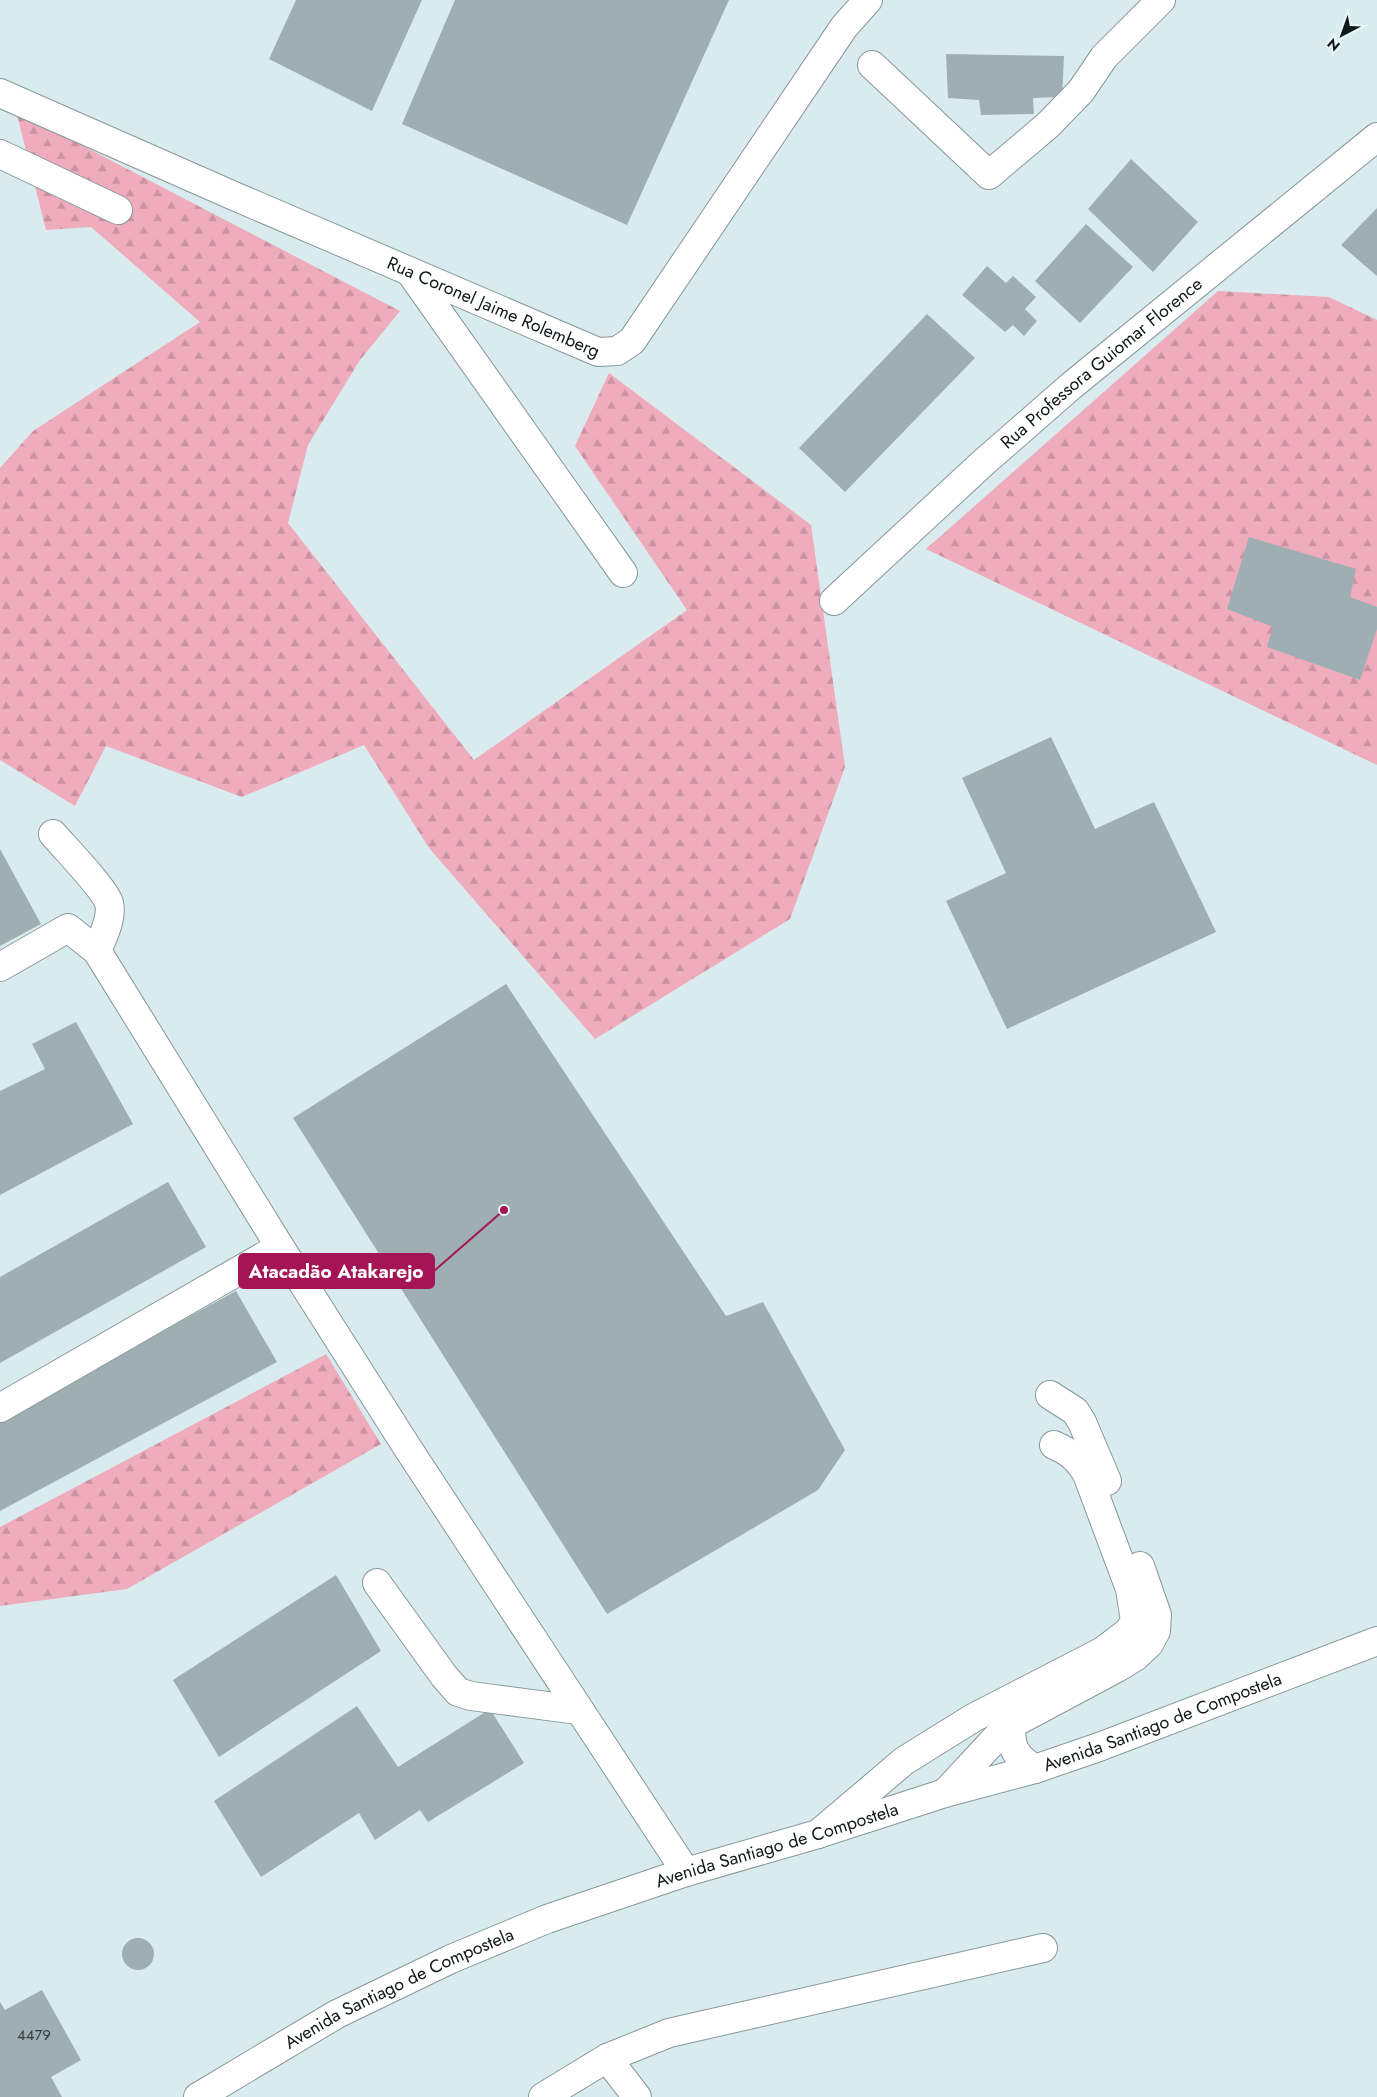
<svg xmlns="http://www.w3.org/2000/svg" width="1377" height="2097" font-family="Jost,sans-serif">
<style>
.forest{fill:url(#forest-firs)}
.building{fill:#9eaeb2}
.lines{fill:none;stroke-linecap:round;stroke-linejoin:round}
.minor-casing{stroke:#87989b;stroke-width:30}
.major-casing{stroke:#87989b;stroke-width:30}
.minor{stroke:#fff;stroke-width:28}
.major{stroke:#fff;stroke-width:28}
.labels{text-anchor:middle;stroke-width:5;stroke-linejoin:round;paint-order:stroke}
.number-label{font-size:15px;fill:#343e3f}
.street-label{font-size:18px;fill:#111819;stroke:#e7f8fc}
.leader{fill:none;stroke:#a51454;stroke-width:2}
.callout-dot{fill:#a51454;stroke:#e7f8fc;stroke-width:2}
.callout{fill:#a51454;stroke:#a51454;stroke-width:2}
.callout-label{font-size:19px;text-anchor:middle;font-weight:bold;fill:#fff}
</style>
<defs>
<pattern id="forest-firs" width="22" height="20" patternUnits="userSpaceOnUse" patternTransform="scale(1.25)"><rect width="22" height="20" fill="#eeacbd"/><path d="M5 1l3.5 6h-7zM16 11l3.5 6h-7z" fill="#cb93a2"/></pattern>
</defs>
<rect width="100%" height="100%" fill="#daebef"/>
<path class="forest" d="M 16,111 L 400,311 L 360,360 L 308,445 L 288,523 L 474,760 L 687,610 L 575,446 L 609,373 L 811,525 L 845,767 L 790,919 L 595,1039 L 429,848 L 364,745 L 242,797 L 106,746 L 75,806 L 0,760 L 0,468 L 33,431 L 200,322 L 91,227 L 46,230 Z
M 1218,291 L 1329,297 L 1377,320 L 1377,765 L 926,549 Z
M 326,1354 L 381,1444 L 127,1589 L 0,1606 L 0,1527 Z"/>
<path class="building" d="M 296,0 L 422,0 L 372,111 L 269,59 Z
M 455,0 L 729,0 L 627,225 L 402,124 Z
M 946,54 L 1064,56 L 1062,97 L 1033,98 L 1034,114 L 981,115 L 979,100 L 948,98 Z
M 1131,159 L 1198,222 L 1153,272 L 1088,209 Z
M 1377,208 L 1377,276 L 1341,245 Z
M 1086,224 L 1133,267 L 1080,323 L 1035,281 Z
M 987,266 L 1006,283 L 1013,276 L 1036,297 L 1025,309 L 1037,321 L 1024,336 L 1013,325 L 1005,332 L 962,295 Z
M 927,314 L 975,358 L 845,492 L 799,448 Z
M 1249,537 L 1356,569 L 1350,597 L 1377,607 L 1377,629 L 1360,680 L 1267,647 L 1273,627 L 1227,609 Z
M 1051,737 L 1095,829 L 1154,802 L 1216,932 L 1007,1029 L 946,901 L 1006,873 L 962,778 Z
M 0,849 L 41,924 L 0,946 Z
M 506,984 L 726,1316 L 763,1302 L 845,1450 L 818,1490 L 607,1614 L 293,1118 Z
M 76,1022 L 133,1124 L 0,1195 L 0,1091 L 45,1069 L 32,1044 Z
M 168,1182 L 206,1247 L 0,1363 L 0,1277 Z
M 236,1291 L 277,1362 L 0,1511 L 0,1420 Z
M 336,1575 L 381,1651 L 219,1757 L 173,1680 Z
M 357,1706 L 398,1767 L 490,1709 L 524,1763 L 428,1822 L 420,1810 L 375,1840 L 359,1813 L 261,1877 L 214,1801 Z
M122 1954a16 16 0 1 1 32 0a16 16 0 1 1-32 0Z
M 42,1990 L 81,2060 L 51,2077 L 62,2097 L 0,2097 L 0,2002 L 5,2010 Z"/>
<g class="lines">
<g class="minor-casing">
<g id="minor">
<path d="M 872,65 L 989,175 L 1048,125 L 1081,91 L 1104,57 L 1161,0"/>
<path id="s1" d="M 0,93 L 234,196 L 598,352 L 617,351 L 632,341 L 844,27 L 868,0"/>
<path d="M 0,154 L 118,210"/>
<path d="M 410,272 L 623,573"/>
<path id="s2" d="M 834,601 L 984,462 L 1071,386 L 1377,137"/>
<path d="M 53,834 C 65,848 104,888 109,903 C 113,918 102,938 97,951"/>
<path d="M 0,967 L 68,928 L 97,951 L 280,1247 L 407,1447 L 686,1872"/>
<path d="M 1050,1395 L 1075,1411 L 1082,1422 L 1107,1481"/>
<path d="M 0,1408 L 280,1247"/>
<path d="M 377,1583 L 444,1676 L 458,1692 L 471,1696 L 578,1710"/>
<path d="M 1012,1724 C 1009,1747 1016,1757 1035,1769"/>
<path d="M 945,1793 L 997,1737 L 1012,1724 L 1117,1668 L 1135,1657 L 1149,1644 L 1156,1631 L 1157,1615 L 1140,1566"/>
<path d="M 818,1834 L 904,1761 L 973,1718 L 1103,1651 L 1128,1632 L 1135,1621 L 1130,1589 L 1087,1474 C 1078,1459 1070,1452 1054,1445"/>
<path d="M 607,2058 L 637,2097"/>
<path d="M 543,2097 L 607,2058 L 669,2033 L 1043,1948"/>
</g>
</g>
<g class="major-casing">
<g id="major">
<path id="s3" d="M 198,2097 L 337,2014 L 451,1959 L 547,1919 L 686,1872 L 818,1834 L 945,1793 L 1035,1769 L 1099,1747 L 1377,1641"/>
</g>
</g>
<use href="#minor" class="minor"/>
<use href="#major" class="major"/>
</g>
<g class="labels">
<g class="number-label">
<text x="34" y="2040">4479</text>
</g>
<g class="street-label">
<text dy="6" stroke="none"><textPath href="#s1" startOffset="538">Rua Coronel Jaime Rolemberg</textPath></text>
<text dy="6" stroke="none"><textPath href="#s2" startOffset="358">Rua Professora Guiomar Florence</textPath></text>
<text dy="6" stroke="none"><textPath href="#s3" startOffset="1039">Avenida Santiago de Compostela</textPath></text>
<text dy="6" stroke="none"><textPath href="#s3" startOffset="634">Avenida Santiago de Compostela</textPath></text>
<text dy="6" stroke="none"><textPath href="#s3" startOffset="229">Avenida Santiago de Compostela</textPath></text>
</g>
</g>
<path class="leader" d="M504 1210L434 1271"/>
<circle class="callout-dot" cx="504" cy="1210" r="5"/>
<rect class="callout" x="239" y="1254" width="195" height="34" rx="5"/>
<g class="callout-label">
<text x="336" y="1278">Atacadão Atakarejo</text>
</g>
<g transform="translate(1342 35) rotate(221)" stroke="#e7f8fc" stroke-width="4" paint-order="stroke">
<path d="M0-4L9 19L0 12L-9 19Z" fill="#111819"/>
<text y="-8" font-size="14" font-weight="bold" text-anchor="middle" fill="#111819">N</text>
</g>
</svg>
